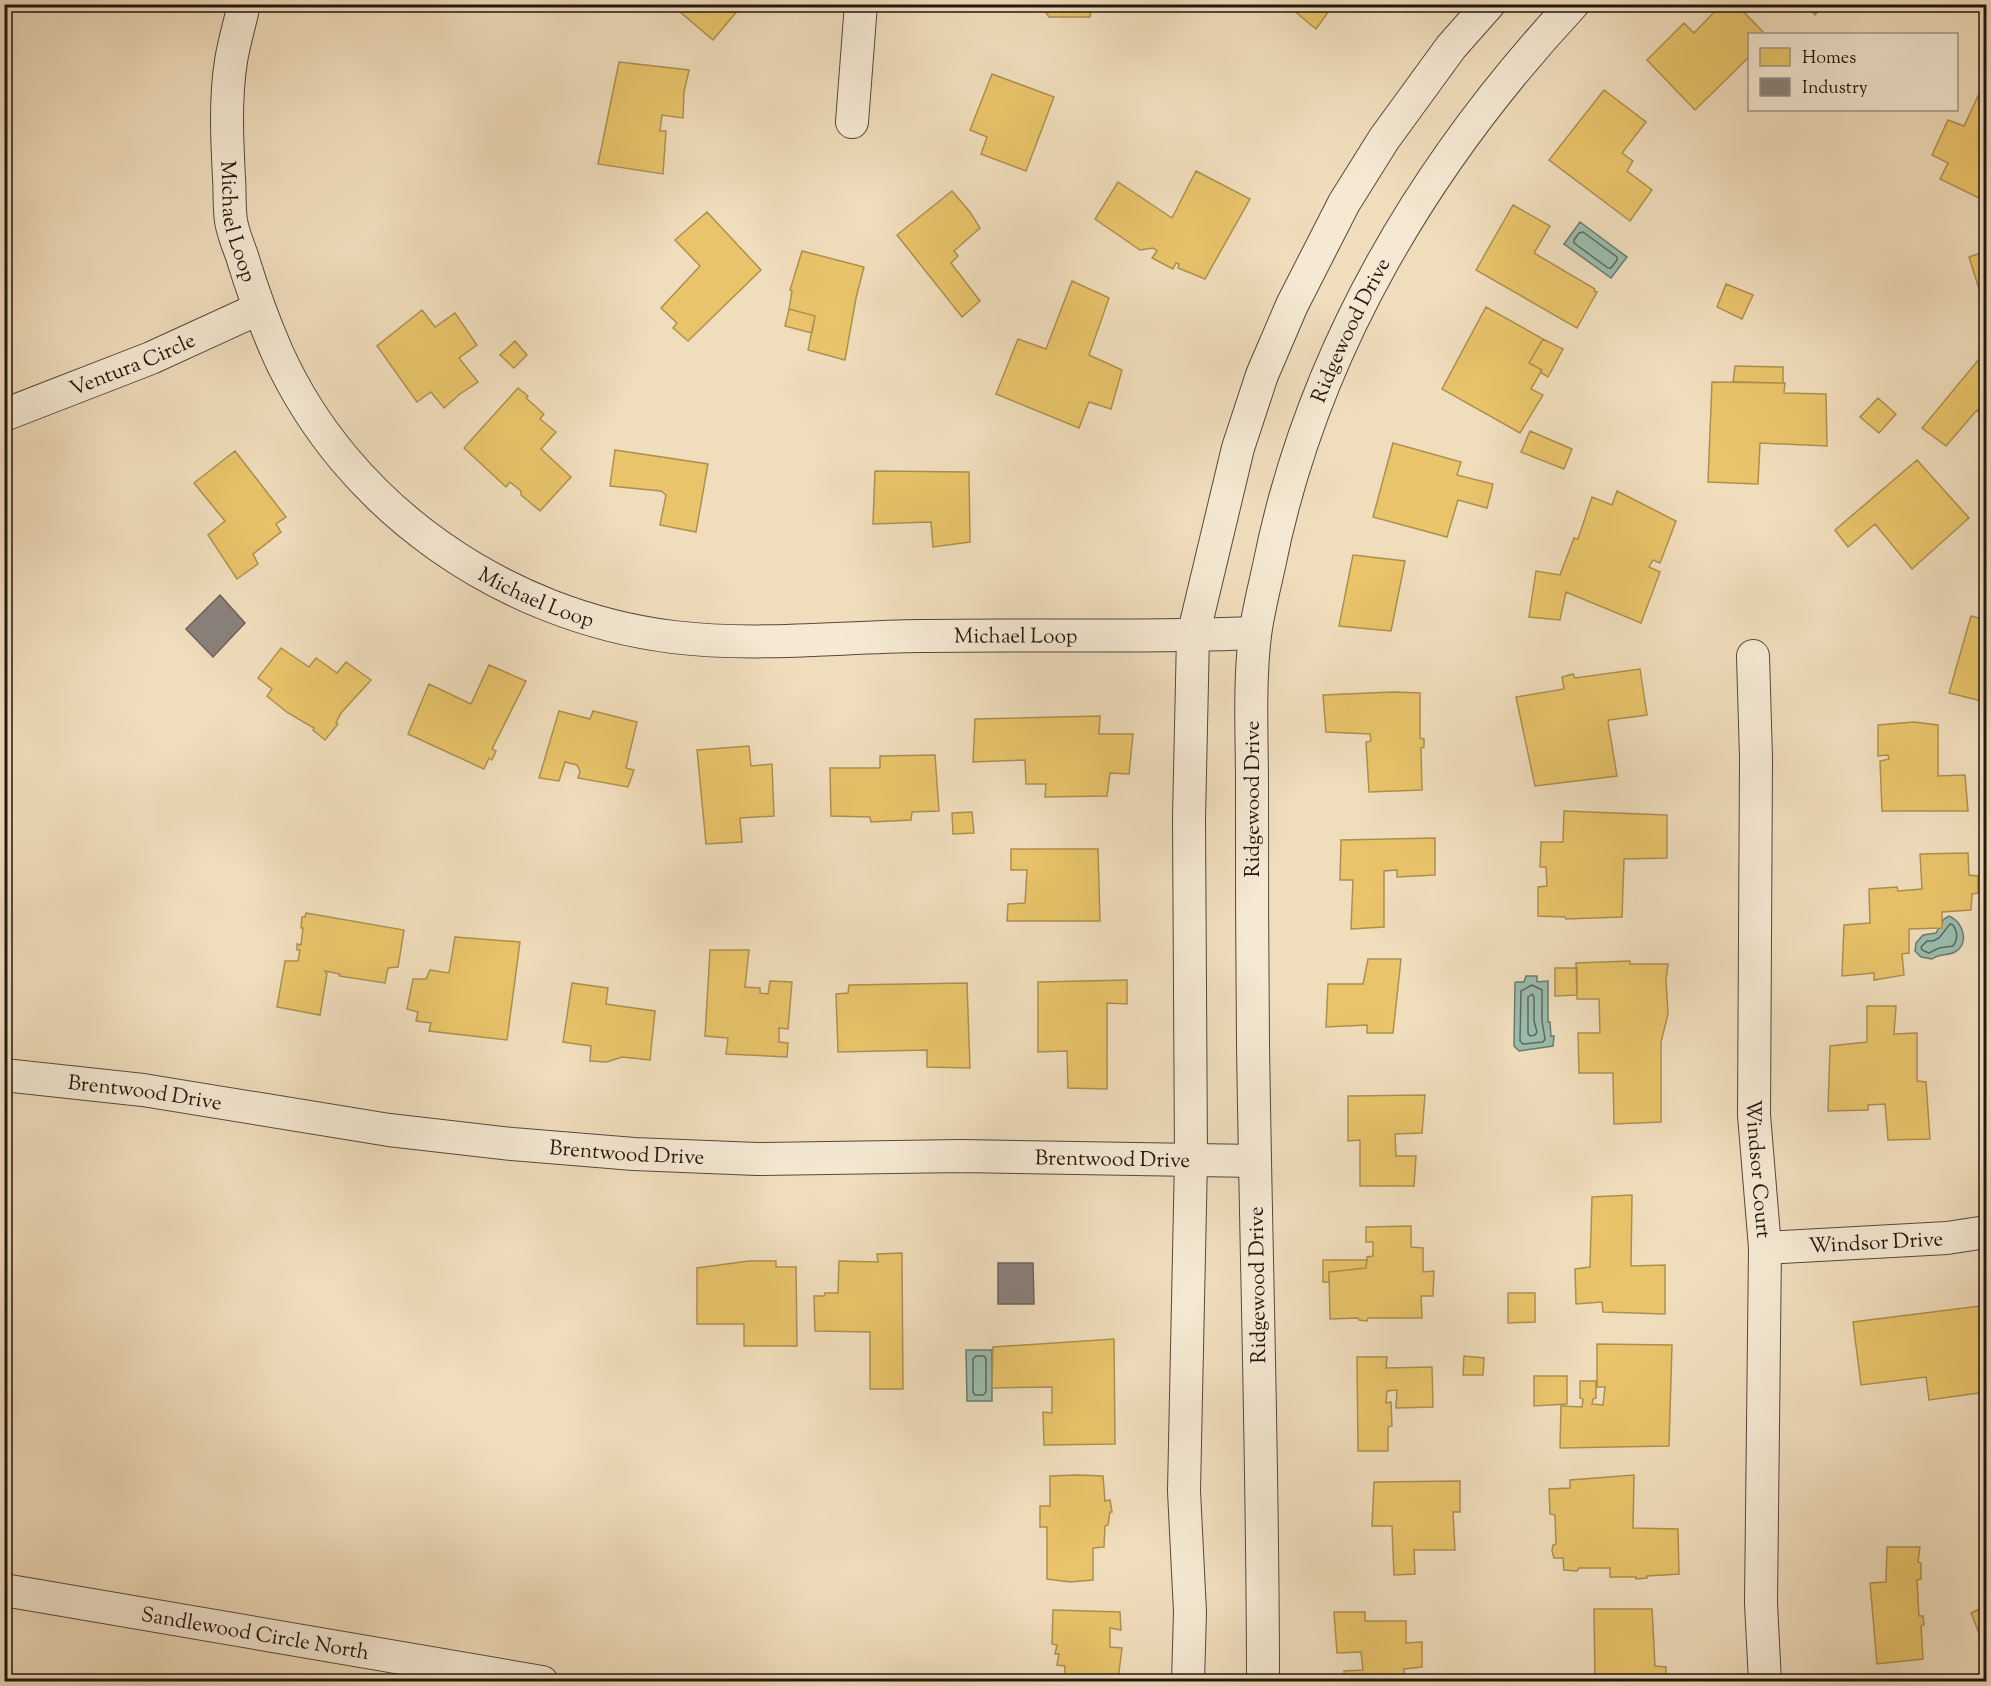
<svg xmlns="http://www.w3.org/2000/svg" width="1991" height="1686" font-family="'Sorts Mill Goudy',serif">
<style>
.water{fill:#9bbcac;stroke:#6b7a6e;stroke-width:1.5}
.homes{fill:#e9c46a;stroke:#ad904f;stroke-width:1.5}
.industry{fill:#8a817c;stroke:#6b615c;stroke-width:1.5}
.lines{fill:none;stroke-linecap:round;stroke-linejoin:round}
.shore{stroke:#5e695e;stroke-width:1.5}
.minor-casing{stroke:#56483c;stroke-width:34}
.minor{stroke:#f5e9d3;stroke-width:32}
.labels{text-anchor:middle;stroke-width:6;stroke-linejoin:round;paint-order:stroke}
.street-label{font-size:21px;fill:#221611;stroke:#f5e9d3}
</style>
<rect width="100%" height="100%" fill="#f0ddbc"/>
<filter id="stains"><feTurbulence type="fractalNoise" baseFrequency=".00333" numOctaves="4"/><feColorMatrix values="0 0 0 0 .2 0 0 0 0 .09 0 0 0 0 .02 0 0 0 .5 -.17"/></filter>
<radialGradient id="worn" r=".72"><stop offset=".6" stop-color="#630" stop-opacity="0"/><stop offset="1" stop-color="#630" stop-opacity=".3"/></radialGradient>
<path class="water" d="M 1580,222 L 1627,257 L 1611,278 L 1564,244 Z
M 1949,916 C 1963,922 1970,943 1955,952 C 1948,956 1941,953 1932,959 L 1921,957 L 1915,951 L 1916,943 L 1923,935 L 1936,933 L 1944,919 Z
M 1526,976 L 1537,976 L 1537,982 L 1548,981 L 1548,1022 L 1550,1022 L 1551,1036 L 1554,1036 L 1553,1046 L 1519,1051 L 1514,1046 L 1515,983 L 1516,982 L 1524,982 Z
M 966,1350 L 992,1350 L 992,1401 L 967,1401 Z"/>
<path class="homes" d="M 674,4 L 743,4 L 713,40 L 673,6 Z
M 1022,4 L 1092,4 L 1090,17 L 1049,17 L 1042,7 Z
M 1286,4 L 1334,4 L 1316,29 Z
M 1722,4 L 1736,4 L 1765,34 L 1750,34 L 1750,56 L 1695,110 L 1647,60 L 1684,23 L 1694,33 Z
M 1804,4 L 1824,4 L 1815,15 Z
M 619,62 L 689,70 L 684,92 L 683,118 L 662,115 L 660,131 L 666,131 L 663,174 L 598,164 Z
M 992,74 L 1054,97 L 1026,171 L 981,154 L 987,137 L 970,130 Z
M 1985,81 L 1986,198 L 1985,201 L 1940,179 L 1948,163 L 1932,155 L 1948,120 L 1964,126 Z
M 1604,90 L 1646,122 L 1622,153 L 1633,161 L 1627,171 L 1652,190 L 1630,221 L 1549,160 Z
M 1196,171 L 1250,199 L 1205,279 L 1178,268 L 1179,264 L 1176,263 L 1173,269 L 1152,258 L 1157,251 L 1153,248 L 1140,250 L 1095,219 L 1118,182 L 1172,218 Z
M 952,191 L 970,212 L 980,228 L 954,251 L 958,256 L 951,263 L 980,301 L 962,317 L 897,235 Z
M 1513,205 L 1550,226 L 1534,253 L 1595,289 L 1594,291 L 1597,292 L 1577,328 L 1476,270 Z
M 707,212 L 761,270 L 688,341 L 673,328 L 677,323 L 661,308 L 700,266 L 675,240 Z
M 802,251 L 864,267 L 856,298 L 845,360 L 808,350 L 815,316 L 789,309 L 792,291 L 790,290 Z
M 1986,251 L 1986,311 L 1969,257 Z
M 1072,281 L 1109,298 L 1089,355 L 1122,370 L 1111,409 L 1089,402 L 1079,428 L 996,394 L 1018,339 L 1046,349 Z
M 1726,284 L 1753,295 L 1742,319 L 1717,307 Z
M 1486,307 L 1543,339 L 1529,363 L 1542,370 L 1531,389 L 1543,395 L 1520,433 L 1442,389 Z
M 789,309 L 815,316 L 812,333 L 785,326 Z
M 422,310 L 435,327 L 455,313 L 477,345 L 459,358 L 478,382 L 460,394 L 444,408 L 431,392 L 417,402 L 377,346 Z
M 1543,339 L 1563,349 L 1548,377 L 1540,372 L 1542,370 L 1529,363 Z
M 515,341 L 527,355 L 514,368 L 500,355 Z
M 1980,358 L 1986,363 L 1986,418 L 1977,410 L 1946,446 L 1922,428 Z
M 1735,366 L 1783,367 L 1783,383 L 1733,382 Z
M 1712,382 L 1785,383 L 1784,393 L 1826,394 L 1827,446 L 1760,443 L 1758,484 L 1708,482 Z
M 518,388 L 528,396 L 526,398 L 544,414 L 540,419 L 556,432 L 541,449 L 571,477 L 540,511 L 521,495 L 521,491 L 510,482 L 506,487 L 464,448 Z
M 1878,398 L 1896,414 L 1879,433 L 1860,417 Z
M 1530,431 L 1572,449 L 1564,469 L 1521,452 Z
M 1393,443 L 1461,462 L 1457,475 L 1493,484 L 1487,508 L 1458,500 L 1447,537 L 1373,517 Z
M 615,450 L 708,464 L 696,532 L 660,525 L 666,495 L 661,491 L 610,486 Z
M 235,451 L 286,517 L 276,524 L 281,532 L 253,554 L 258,564 L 237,579 L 208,535 L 225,521 L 194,483 Z
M 1917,460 L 1969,518 L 1912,569 L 1875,524 L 1848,547 L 1835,530 Z
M 875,471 L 969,472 L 970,542 L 933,547 L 931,522 L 873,524 Z
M 1617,491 L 1676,521 L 1660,563 L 1653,560 L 1649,567 L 1660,572 L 1641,623 L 1566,592 L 1560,620 L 1529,617 L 1536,571 L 1560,575 L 1574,538 L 1578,539 L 1592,497 L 1612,505 Z
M 1353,555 L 1405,561 L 1391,631 L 1339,626 Z
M 1971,616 L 1986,620 L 1986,702 L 1949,693 Z
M 281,648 L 309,667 L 316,658 L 337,673 L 346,662 L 371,680 L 341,713 L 336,723 L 338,724 L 325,740 L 313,730 L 314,728 L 288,713 L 267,696 L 272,689 L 258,678 Z
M 489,665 L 526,681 L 492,749 L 496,751 L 492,760 L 489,758 L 484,769 L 408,734 L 429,684 L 471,704 Z
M 1640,669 L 1647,715 L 1609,720 L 1608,722 L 1617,776 L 1535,786 L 1516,697 L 1564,689 L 1562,677 L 1573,674 L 1575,678 Z
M 1393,692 L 1420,693 L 1420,738 L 1424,739 L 1424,747 L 1421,748 L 1422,790 L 1369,792 L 1366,742 L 1371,741 L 1370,734 L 1326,732 L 1323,695 Z
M 559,711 L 590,719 L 593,711 L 637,722 L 626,768 L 634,770 L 628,787 L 578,778 L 580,771 L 577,765 L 565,762 L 559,781 L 539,778 Z
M 1100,716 L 1099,734 L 1133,734 L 1129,774 L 1110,773 L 1107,796 L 1045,797 L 1046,784 L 1026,784 L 1025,760 L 973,762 L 975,719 Z
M 1914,722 L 1938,725 L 1938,776 L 1965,775 L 1968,811 L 1882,811 L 1880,761 L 1889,759 L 1888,755 L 1878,756 L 1878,725 Z
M 749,746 L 751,766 L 772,764 L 774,816 L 740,818 L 742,842 L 706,844 L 697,750 Z
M 935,755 L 939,811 L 912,812 L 911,820 L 871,822 L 870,817 L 831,816 L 830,768 L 880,768 L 880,756 Z
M 1564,811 L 1667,815 L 1667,858 L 1624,859 L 1622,917 L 1566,919 L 1565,917 L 1538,916 L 1538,887 L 1547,886 L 1546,867 L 1540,867 L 1541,842 L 1563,842 Z
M 972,812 L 974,833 L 953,834 L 952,813 Z
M 1435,838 L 1435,875 L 1397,877 L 1397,870 L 1384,871 L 1384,927 L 1351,929 L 1353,880 L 1340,880 L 1341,840 Z
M 1011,849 L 1098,849 L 1100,921 L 1007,921 L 1008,904 L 1025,903 L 1027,870 L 1011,870 Z
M 1968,853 L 1969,875 L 1978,876 L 1978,893 L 1972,894 L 1971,910 L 1942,912 L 1942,928 L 1909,929 L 1909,953 L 1902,954 L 1904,975 L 1874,980 L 1874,973 L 1842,976 L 1844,925 L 1870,923 L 1869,889 L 1897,887 L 1898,891 L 1922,889 L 1920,854 Z
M 306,913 L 404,930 L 398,967 L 388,968 L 385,983 L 339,976 L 340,974 L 325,971 L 327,974 L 320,1015 L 277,1007 L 285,961 L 298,961 L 300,950 L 297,950 L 297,944 L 301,945 L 303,928 L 301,928 L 302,917 L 305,917 Z
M 455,937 L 520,942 L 507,1040 L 429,1031 L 431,1023 L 416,1021 L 418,1012 L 407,1009 L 413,979 L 426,979 L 430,970 L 449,973 Z
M 710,950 L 749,950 L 745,987 L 760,988 L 760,993 L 768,994 L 770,981 L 792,982 L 788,1029 L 779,1028 L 779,1042 L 788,1043 L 787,1057 L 726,1054 L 728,1038 L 705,1036 Z
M 1368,959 L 1401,959 L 1393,1033 L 1367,1033 L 1367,1025 L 1326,1027 L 1328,984 L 1363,984 Z
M 1630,961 L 1630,964 L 1668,964 L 1666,980 L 1668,1014 L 1661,1042 L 1661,1122 L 1614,1124 L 1613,1073 L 1579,1073 L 1578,1033 L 1600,1033 L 1599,999 L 1577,999 L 1576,963 Z
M 1555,968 L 1577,968 L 1577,995 L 1555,996 Z
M 1127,980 L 1127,1004 L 1107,1003 L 1107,1089 L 1068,1088 L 1067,1051 L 1038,1052 L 1038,982 Z
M 572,983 L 608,988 L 606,1004 L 655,1011 L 650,1060 L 622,1057 L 607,1062 L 590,1061 L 591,1046 L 563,1042 Z
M 967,983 L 970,1068 L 927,1067 L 927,1050 L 838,1052 L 836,994 L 848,993 L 849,985 Z
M 1867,1006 L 1896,1006 L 1894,1034 L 1917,1033 L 1917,1081 L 1926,1082 L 1930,1139 L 1888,1140 L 1885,1104 L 1868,1105 L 1868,1110 L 1828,1111 L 1830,1046 L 1867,1042 Z
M 1986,1057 L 1986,1069 L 1980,1063 Z
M 1425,1095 L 1422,1133 L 1395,1134 L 1396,1156 L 1416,1156 L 1414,1186 L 1360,1186 L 1360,1140 L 1348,1141 L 1348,1096 Z
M 1632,1195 L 1631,1266 L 1665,1265 L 1665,1314 L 1603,1312 L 1602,1302 L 1576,1304 L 1575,1269 L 1590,1267 L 1592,1197 Z
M 1411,1226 L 1411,1247 L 1423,1248 L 1423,1272 L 1434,1271 L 1433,1296 L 1421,1296 L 1422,1318 L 1368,1318 L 1367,1321 L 1359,1320 L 1358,1318 L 1330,1319 L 1329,1272 L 1366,1268 L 1367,1257 L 1373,1256 L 1373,1242 L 1366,1242 L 1366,1227 Z
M 902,1253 L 903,1389 L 870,1389 L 870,1332 L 815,1331 L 814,1296 L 824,1296 L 825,1293 L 838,1293 L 839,1261 L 878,1262 L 877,1254 Z
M 1323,1260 L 1367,1260 L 1366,1268 L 1329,1272 L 1329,1282 L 1323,1282 Z
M 749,1261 L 776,1261 L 776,1267 L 796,1267 L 797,1346 L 744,1346 L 744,1324 L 697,1324 L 697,1268 Z
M 1508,1293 L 1535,1293 L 1535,1322 L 1508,1323 Z
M 1980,1306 L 1986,1392 L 1929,1400 L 1926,1377 L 1861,1385 L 1853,1322 Z
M 1114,1339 L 1115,1444 L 1044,1445 L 1043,1412 L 1052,1413 L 1052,1387 L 992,1388 L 993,1347 Z
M 1597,1344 L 1672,1345 L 1669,1446 L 1560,1448 L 1561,1406 L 1582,1407 L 1583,1399 L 1580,1398 L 1580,1381 L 1596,1381 L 1596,1398 L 1593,1399 L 1592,1404 L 1603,1405 L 1605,1387 L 1597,1387 Z
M 1464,1356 L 1484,1358 L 1483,1375 L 1463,1375 Z
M 1357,1357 L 1387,1357 L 1386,1368 L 1432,1367 L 1433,1407 L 1396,1408 L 1397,1390 L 1387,1391 L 1386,1403 L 1391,1402 L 1392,1426 L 1388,1427 L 1388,1451 L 1358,1451 Z
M 1534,1376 L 1567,1376 L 1567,1404 L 1534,1406 Z
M 1077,1475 L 1103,1476 L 1105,1501 L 1110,1500 L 1112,1512 L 1110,1512 L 1108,1525 L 1105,1526 L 1104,1547 L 1093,1548 L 1093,1580 L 1070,1582 L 1047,1579 L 1047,1527 L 1040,1527 L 1040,1506 L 1050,1506 L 1050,1476 Z
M 1634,1475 L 1633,1528 L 1678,1529 L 1679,1574 L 1647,1576 L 1647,1578 L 1636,1579 L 1636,1577 L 1610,1577 L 1610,1568 L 1579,1568 L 1577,1571 L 1564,1570 L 1563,1558 L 1554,1558 L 1552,1551 L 1553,1545 L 1556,1544 L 1555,1515 L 1550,1514 L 1549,1489 L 1570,1488 L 1570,1480 Z
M 1460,1481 L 1460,1512 L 1453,1512 L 1455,1550 L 1414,1550 L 1415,1574 L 1394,1575 L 1392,1526 L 1372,1526 L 1374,1482 Z
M 1887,1547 L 1920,1547 L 1918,1562 L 1921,1563 L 1921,1579 L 1917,1580 L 1919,1616 L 1923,1616 L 1924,1625 L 1921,1626 L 1923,1659 L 1877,1664 L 1870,1583 L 1886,1582 Z
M 1986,1606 L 1986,1651 L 1971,1613 Z
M 1594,1609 L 1652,1609 L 1655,1666 L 1666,1667 L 1666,1682 L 1595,1682 Z
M 1053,1610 L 1120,1612 L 1121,1630 L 1110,1628 L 1110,1647 L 1122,1648 L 1118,1680 L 1064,1680 L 1065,1666 L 1057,1665 L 1059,1654 L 1055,1654 L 1057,1645 L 1052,1644 Z
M 1334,1612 L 1365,1612 L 1365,1621 L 1406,1621 L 1406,1643 L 1422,1642 L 1422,1667 L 1404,1669 L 1404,1682 L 1344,1682 L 1344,1671 L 1363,1670 L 1361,1652 L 1337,1653 Z"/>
<path class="industry" d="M 220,595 L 245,623 L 213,657 L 186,629 Z
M 998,1263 L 1033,1263 L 1034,1304 L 998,1304 Z"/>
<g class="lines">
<path class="shore" d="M 1583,232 L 1617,257 L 1617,260 L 1611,268 L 1608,268 L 1574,243 L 1574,240 L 1579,233 Z
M 1950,924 L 1953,925 C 1958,932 1958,939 1953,946 L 1939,948 L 1929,953 L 1922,950 L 1921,947 L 1927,941 L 1933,941 L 1939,938 Z
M 1532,985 L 1542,990 L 1542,1021 L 1545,1039 L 1543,1042 L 1523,1044 L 1520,1041 L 1521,991 Z
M 1532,994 L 1534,997 L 1534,1021 L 1537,1032 L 1535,1035 L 1530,1036 L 1528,1033 L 1528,997 Z
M 976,1356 L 984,1356 L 986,1359 L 986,1392 L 983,1395 L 975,1395 L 973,1392 L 973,1359 Z"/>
<g class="minor-casing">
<g id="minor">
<path id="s1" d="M 244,4 C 240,23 234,42 231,61 C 225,99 227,139 229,178 C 230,192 229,207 231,221 C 233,233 238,245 242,256 C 252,289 263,320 277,352 C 347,508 504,616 673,637 C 755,647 837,637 920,636 C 1032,634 1144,638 1255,633"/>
<path d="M 852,122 L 861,4"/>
<path id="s2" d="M 4,415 L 151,358 L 258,309"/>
<path id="s3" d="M 1753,656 L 1756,758 L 1754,1115 L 1765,1248 L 1761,1603 L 1765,1682"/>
<path id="s4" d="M 4,1075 L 143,1090 L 389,1130 L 512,1144 L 634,1154 L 757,1159 L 961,1156 L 1255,1161"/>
<path id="s5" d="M 1765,1248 L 1947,1238 L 1986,1232"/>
<path id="s6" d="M 4,1590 L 542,1682"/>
<path d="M 1188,1682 L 1190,1612 L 1184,1491 L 1191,1159 L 1189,818 L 1193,636 L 1238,448 L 1262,375 L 1292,305 L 1344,203 L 1384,139 L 1451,47 L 1489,4"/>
<path id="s7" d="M 1263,1682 C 1263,1469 1256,1256 1253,1043 C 1252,957 1252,872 1252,786 C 1252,736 1249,685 1255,635 C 1258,612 1264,589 1269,566 C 1312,351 1425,163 1573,4"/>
</g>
</g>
<use href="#minor" class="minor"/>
</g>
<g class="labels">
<g class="street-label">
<text dy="7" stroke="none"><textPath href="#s1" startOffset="220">Michael Loop</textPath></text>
<text dy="7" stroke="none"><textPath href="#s7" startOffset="1368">Ridgewood Drive</textPath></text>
<text dy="7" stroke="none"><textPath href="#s2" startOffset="138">Ventura Circle</textPath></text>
<text dy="7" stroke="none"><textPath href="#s1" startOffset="724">Michael Loop</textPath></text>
<text dy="7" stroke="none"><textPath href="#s1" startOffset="1210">Michael Loop</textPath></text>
<text transform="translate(1252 799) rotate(-90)" y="7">Ridgewood Drive</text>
<text dy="7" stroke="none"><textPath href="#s4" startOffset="142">Brentwood Drive</textPath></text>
<text dy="7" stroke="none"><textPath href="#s4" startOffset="628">Brentwood Drive</textPath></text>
<text dy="7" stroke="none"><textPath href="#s4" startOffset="1114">Brentwood Drive</textPath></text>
<text dy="7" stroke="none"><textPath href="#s3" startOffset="513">Windsor Court</textPath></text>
<text dy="7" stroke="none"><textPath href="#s5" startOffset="111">Windsor Drive</textPath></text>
<text transform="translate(1257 1285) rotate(-91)" y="7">Ridgewood Drive</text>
<text dy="7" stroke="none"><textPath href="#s6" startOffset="255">Sandlewood Circle North</textPath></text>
</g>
</g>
<rect width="1991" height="1686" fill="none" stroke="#f0ddbc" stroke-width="24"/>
<rect x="6" y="6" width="1979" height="1674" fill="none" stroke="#221611" stroke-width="3"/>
<rect x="12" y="12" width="1967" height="1662" fill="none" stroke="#221611" stroke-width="1.5"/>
<rect x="1748" y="33" width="210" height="78" fill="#f5e9d3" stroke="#a19585" stroke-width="1.5"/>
<rect x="1760" y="48" width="30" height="18" fill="#e9c46a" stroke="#a19585" stroke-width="1.5"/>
<text x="1802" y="63" font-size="18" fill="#221611">Homes</text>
<rect x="1760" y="78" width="30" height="18" fill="#8a817c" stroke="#a19585" stroke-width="1.5"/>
<text x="1802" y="93" font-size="18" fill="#221611">Industry</text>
<rect width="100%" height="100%" filter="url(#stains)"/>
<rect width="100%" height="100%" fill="url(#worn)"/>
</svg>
